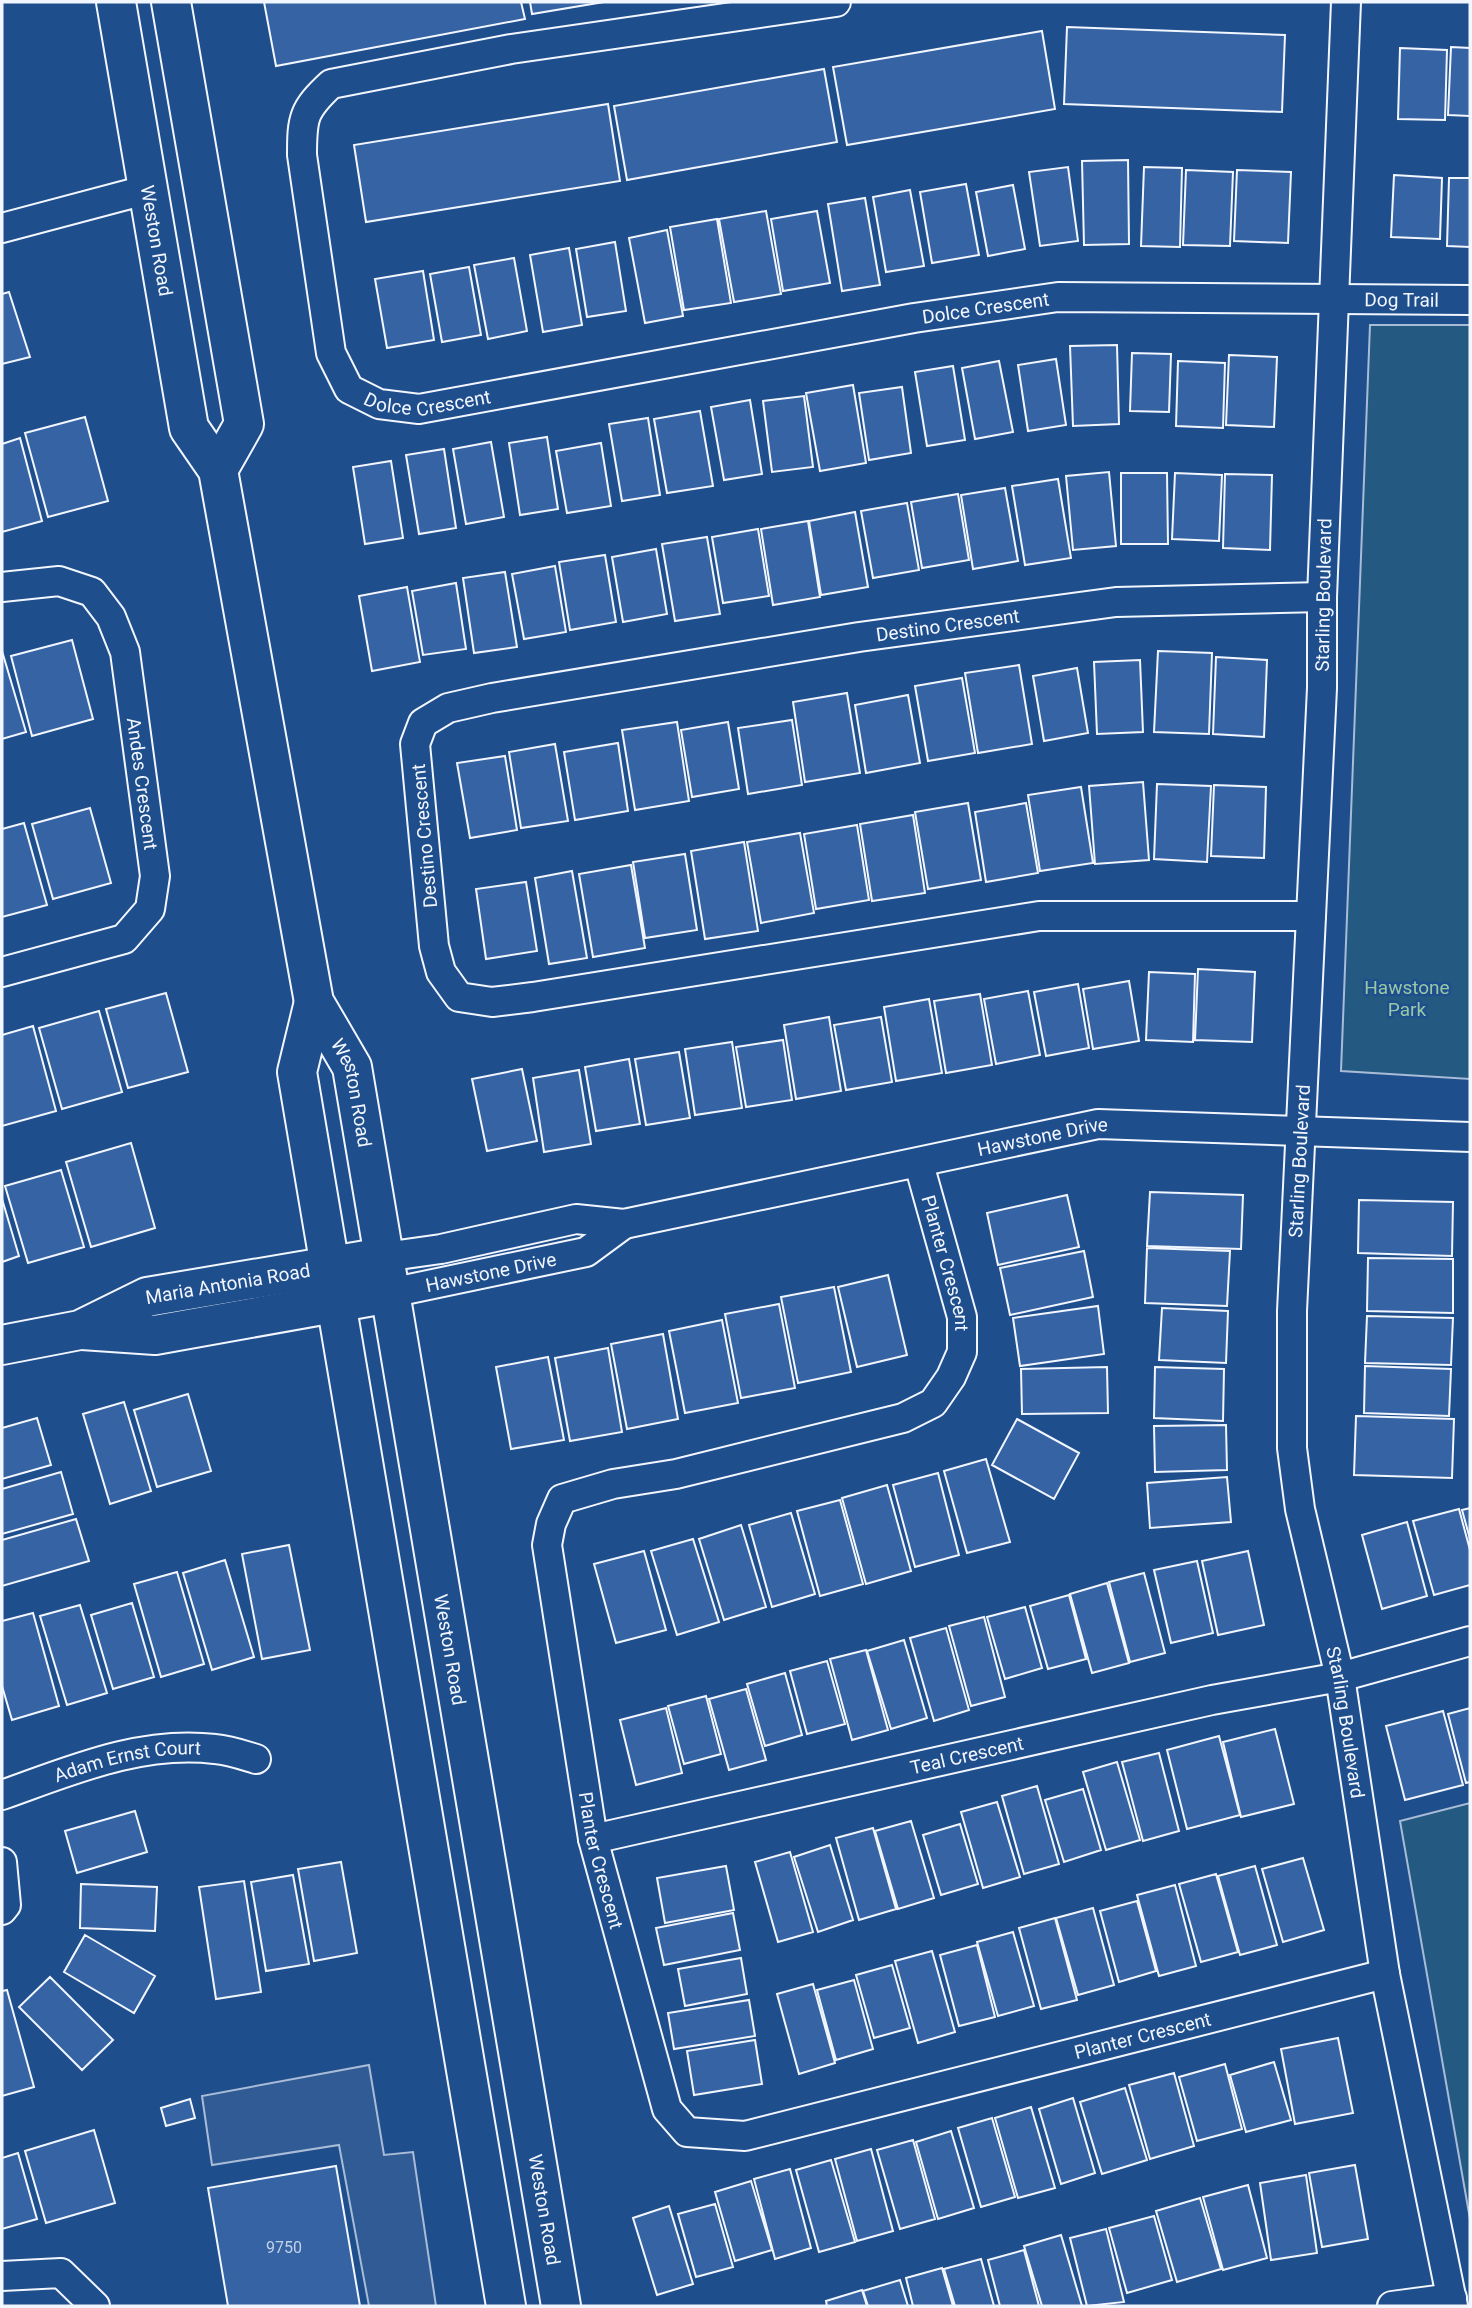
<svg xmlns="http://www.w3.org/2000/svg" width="1472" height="2308" font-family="Roboto,sans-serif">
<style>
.green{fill:#245a82;stroke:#a8bbd7;stroke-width:2}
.parking{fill:#305b95;stroke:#a8bbd7;stroke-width:2}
.building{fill:#3563a3;stroke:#f2f6ff;stroke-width:2}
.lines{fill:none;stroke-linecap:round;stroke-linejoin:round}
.street-casing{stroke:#f2f6ff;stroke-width:32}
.secondary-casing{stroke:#f2f6ff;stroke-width:42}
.street{stroke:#1f4e8c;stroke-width:28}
.secondary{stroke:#1f4e8c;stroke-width:38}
.labels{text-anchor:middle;stroke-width:5;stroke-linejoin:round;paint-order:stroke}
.number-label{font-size:16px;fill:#c3d1e8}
.street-label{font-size:19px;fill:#f2f6ff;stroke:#1f4e8c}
.park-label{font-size:19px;fill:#97c8a6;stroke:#1f4e8c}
</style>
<rect width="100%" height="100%" fill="#1f4e8c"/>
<path class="green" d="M 1370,325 L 1470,325 L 1470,1079 L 1341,1071 Z
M 1470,1803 L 1470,2219 L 1400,1821 Z"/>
<path class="parking" d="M 369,2065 L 384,2155 L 413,2152 L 436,2306 L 369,2306 L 339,2145 L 212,2165 L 202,2096 Z"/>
<path class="building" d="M 264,2 L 521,2 L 525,19 L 276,66 Z
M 530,2 L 604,2 L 532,14 Z
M 1067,27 L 1285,35 L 1282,112 L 1064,104 Z
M 1042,31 L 1055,109 L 847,145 L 833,67 Z
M 1451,47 L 1470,48 L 1470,116 L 1448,115 Z
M 1400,48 L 1447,50 L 1445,120 L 1398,119 Z
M 824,69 L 837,142 L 627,180 L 614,106 Z
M 608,104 L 620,181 L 366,222 L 354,145 Z
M 1128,160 L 1129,244 L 1084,245 L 1082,161 Z
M 1068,167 L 1078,241 L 1040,246 L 1029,172 Z
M 1144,167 L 1182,168 L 1180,247 L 1141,246 Z
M 1186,170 L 1233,172 L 1230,246 L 1183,245 Z
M 1237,170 L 1291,172 L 1288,243 L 1234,241 Z
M 1394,175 L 1442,178 L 1440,239 L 1391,237 Z
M 1449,178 L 1470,178 L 1470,247 L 1447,246 Z
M 966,184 L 979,255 L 932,263 L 920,192 Z
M 1013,185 L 1025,249 L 988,256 L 976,192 Z
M 910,190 L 924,266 L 886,272 L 873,197 Z
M 865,198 L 880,285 L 842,291 L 828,204 Z
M 766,211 L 781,294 L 734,302 L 719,219 Z
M 817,211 L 830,283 L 783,291 L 771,219 Z
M 717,219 L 731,303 L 684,310 L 670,227 Z
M 667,230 L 683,316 L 645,323 L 629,238 Z
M 615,242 L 626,311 L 587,317 L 576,249 Z
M 569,248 L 582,325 L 543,332 L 530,255 Z
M 514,258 L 527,331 L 488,339 L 474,265 Z
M 469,267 L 481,335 L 442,342 L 430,274 Z
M 423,271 L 434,340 L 387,348 L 375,279 Z
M 9,292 L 30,357 L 2,364 L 2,294 Z
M 1117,345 L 1119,424 L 1073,426 L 1070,346 Z
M 1132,353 L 1171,354 L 1169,412 L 1130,411 Z
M 1229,355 L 1277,357 L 1274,427 L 1226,425 Z
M 1056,359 L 1066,425 L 1028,431 L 1018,365 Z
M 999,361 L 1013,432 L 975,439 L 962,368 Z
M 1178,361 L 1225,363 L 1223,428 L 1176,426 Z
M 953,366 L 965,440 L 927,446 L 915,372 Z
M 853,385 L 866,463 L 820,471 L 806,393 Z
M 902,387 L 911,453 L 869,460 L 859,393 Z
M 804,396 L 813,467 L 772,472 L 763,401 Z
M 750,400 L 762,474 L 724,480 L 711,407 Z
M 700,411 L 713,486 L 667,493 L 654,419 Z
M 85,417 L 108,501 L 48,517 L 25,433 Z
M 648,418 L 660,495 L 622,501 L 609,424 Z
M 547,437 L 558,509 L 520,515 L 509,443 Z
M 20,438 L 42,521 L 2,532 L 2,444 Z
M 491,442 L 504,517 L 466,524 L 453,449 Z
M 601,443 L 611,506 L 567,513 L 556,451 Z
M 444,449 L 456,528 L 419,534 L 406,455 Z
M 391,461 L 403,538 L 365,544 L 353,467 Z
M 1109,472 L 1116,546 L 1073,550 L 1066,476 Z
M 1121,473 L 1167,473 L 1168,544 L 1121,544 Z
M 1175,473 L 1222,475 L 1219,541 L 1172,539 Z
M 1225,474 L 1272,475 L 1270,550 L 1223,548 Z
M 1058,479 L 1071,558 L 1025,565 L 1012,486 Z
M 1005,488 L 1018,561 L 973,569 L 961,495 Z
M 958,494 L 969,560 L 922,568 L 911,502 Z
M 907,503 L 919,570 L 873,578 L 861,511 Z
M 855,512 L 868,587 L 821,595 L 809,521 Z
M 808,521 L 820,597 L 773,605 L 761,529 Z
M 758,529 L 769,596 L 723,603 L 712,537 Z
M 707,537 L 720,614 L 675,621 L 662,544 Z
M 656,549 L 667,614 L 623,622 L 612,557 Z
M 605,555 L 616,622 L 570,630 L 559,562 Z
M 555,566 L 566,632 L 524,639 L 512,574 Z
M 505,572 L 517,647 L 474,653 L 463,578 Z
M 456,583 L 466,649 L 423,655 L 412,591 Z
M 407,587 L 420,662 L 372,671 L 359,596 Z
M 72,640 L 93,719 L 32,736 L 11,656 Z
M 2,651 L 26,732 L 2,739 Z
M 1158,651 L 1212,653 L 1209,734 L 1154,732 Z
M 1216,657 L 1267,660 L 1264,737 L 1213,734 Z
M 1140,660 L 1143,732 L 1097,734 L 1094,662 Z
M 1019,665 L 1032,744 L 978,753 L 965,673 Z
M 1077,668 L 1088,733 L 1044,741 L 1033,676 Z
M 962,678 L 975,753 L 928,761 L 915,686 Z
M 847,693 L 860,773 L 805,782 L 793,702 Z
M 908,695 L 920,763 L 866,773 L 855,705 Z
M 792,720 L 802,785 L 748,794 L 738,728 Z
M 677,722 L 689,801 L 635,810 L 622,730 Z
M 728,722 L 739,789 L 692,797 L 681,730 Z
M 618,743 L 628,811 L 575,820 L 564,752 Z
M 555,744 L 568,821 L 521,828 L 509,752 Z
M 505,756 L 517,830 L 470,838 L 457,763 Z
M 1143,782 L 1149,860 L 1095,864 L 1089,786 Z
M 1157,784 L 1211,786 L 1207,862 L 1154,859 Z
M 1214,785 L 1266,787 L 1264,858 L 1211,856 Z
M 1081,787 L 1093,863 L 1040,871 L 1028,795 Z
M 968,803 L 981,880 L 928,889 L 915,812 Z
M 1026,803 L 1038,873 L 986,882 L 975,812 Z
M 90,808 L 111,883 L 53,899 L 32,824 Z
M 913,815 L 925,893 L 872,901 L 860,824 Z
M 24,823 L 47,905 L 2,917 L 2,829 Z
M 857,825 L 869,900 L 816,909 L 804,834 Z
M 800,833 L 814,913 L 761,923 L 747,842 Z
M 744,842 L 758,931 L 705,939 L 691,851 Z
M 685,854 L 697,930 L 645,938 L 633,862 Z
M 631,865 L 645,948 L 593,957 L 579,874 Z
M 572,871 L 587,958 L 549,964 L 535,878 Z
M 526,882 L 537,951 L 486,959 L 476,889 Z
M 1198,969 L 1255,972 L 1252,1042 L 1195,1040 Z
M 1149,972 L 1195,974 L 1193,1042 L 1146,1040 Z
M 1129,981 L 1139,1041 L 1093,1049 L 1083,989 Z
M 1078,984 L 1089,1048 L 1046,1056 L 1034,992 Z
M 1028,991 L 1040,1055 L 996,1064 L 984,999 Z
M 166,993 L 188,1072 L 128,1088 L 106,1009 Z
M 980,994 L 992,1065 L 946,1073 L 934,1001 Z
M 929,999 L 942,1073 L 896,1081 L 884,1007 Z
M 99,1011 L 122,1092 L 62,1109 L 39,1028 Z
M 829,1017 L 841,1091 L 796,1099 L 784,1025 Z
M 881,1017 L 892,1082 L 846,1090 L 834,1025 Z
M 33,1026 L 56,1111 L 2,1126 L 2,1035 Z
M 783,1040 L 792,1100 L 746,1107 L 736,1047 Z
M 732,1042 L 742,1108 L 695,1115 L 685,1049 Z
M 679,1052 L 690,1118 L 646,1125 L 635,1059 Z
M 629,1059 L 640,1124 L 596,1131 L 585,1067 Z
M 522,1069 L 537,1141 L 487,1151 L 472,1079 Z
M 579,1070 L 591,1144 L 544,1152 L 533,1078 Z
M 131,1143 L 155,1228 L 91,1247 L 66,1162 Z
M 61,1170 L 84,1247 L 28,1263 L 5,1186 Z
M 1150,1192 L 1243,1195 L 1241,1249 L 1147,1246 Z
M 1067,1195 L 1079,1247 L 998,1265 L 987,1213 Z
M 2,1199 L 19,1256 L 2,1262 Z
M 1359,1200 L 1453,1202 L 1452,1256 L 1358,1253 Z
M 1147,1248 L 1230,1251 L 1227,1306 L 1145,1303 Z
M 1084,1251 L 1093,1297 L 1010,1315 L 1000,1268 Z
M 1368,1258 L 1453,1259 L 1453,1313 L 1367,1311 Z
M 888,1275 L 907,1355 L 857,1367 L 838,1287 Z
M 834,1287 L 851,1372 L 798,1383 L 781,1297 Z
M 779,1304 L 795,1388 L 741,1398 L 725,1314 Z
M 1098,1306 L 1104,1354 L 1020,1366 L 1013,1318 Z
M 1162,1308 L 1228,1311 L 1226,1363 L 1159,1360 Z
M 1367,1316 L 1453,1318 L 1451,1365 L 1365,1363 Z
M 722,1320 L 738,1403 L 685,1413 L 669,1331 Z
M 663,1334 L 678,1419 L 627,1429 L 611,1344 Z
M 608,1348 L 622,1432 L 570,1441 L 555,1358 Z
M 548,1357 L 564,1440 L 511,1449 L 496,1367 Z
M 1365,1366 L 1451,1369 L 1449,1416 L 1364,1413 Z
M 1107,1367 L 1108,1413 L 1022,1414 L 1021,1369 Z
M 1155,1367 L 1224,1369 L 1223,1421 L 1154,1418 Z
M 188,1394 L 211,1471 L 157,1487 L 134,1410 Z
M 124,1402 L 151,1491 L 110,1504 L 83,1414 Z
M 1356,1416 L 1454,1419 L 1452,1478 L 1354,1475 Z
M 37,1418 L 51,1465 L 2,1479 L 2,1428 Z
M 1017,1419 L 1079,1453 L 1054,1499 L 992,1465 Z
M 1226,1425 L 1227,1470 L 1155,1472 L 1154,1426 Z
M 986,1459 L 1010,1542 L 967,1553 L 944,1471 Z
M 61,1472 L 73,1514 L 2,1534 L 2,1489 Z
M 938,1473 L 959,1555 L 915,1567 L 893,1485 Z
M 1227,1477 L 1231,1522 L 1150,1528 L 1147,1483 Z
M 887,1485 L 911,1571 L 866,1584 L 842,1498 Z
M 840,1500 L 863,1584 L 820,1596 L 797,1511 Z
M 1470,1508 L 1470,1539 L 1462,1510 Z
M 1459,1509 L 1470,1550 L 1470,1585 L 1434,1595 L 1413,1521 Z
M 791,1513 L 815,1594 L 772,1607 L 749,1525 Z
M 76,1519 L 89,1561 L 2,1586 L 2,1540 Z
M 1407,1522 L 1427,1596 L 1382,1609 L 1362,1535 Z
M 741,1525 L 766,1607 L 724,1620 L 699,1539 Z
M 693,1539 L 719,1622 L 677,1635 L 651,1551 Z
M 289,1545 L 310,1650 L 262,1659 L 242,1554 Z
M 644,1551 L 666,1630 L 616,1643 L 594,1564 Z
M 1248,1551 L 1264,1625 L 1218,1635 L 1202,1561 Z
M 225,1560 L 254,1657 L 212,1670 L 183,1573 Z
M 1197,1561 L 1213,1633 L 1171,1643 L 1154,1570 Z
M 177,1572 L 204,1664 L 161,1677 L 134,1584 Z
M 1144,1573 L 1165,1653 L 1130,1662 L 1109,1582 Z
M 1107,1583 L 1129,1663 L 1092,1673 L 1070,1594 Z
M 1069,1595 L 1086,1659 L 1048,1669 L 1030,1606 Z
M 132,1603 L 154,1677 L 113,1689 L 91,1615 Z
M 80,1605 L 107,1693 L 67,1705 L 40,1616 Z
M 1025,1607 L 1042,1668 L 1005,1679 L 987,1617 Z
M 33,1613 L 59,1706 L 12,1720 L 2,1686 L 2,1621 Z
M 984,1617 L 1005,1697 L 971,1706 L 949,1626 Z
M 946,1628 L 969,1710 L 934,1721 L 910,1638 Z
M 904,1640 L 927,1718 L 891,1729 L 867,1651 Z
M 866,1650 L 888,1730 L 852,1740 L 830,1659 Z
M 827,1661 L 845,1724 L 807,1734 L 790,1671 Z
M 785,1673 L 802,1735 L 765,1746 L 747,1684 Z
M 746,1689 L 766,1760 L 729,1770 L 709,1699 Z
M 706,1696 L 721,1754 L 684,1764 L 668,1706 Z
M 666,1708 L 682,1773 L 636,1785 L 620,1720 Z
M 1470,1708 L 1470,1782 L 1466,1783 L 1448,1714 Z
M 1443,1711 L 1463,1785 L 1405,1800 L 1386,1726 Z
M 1275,1729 L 1294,1804 L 1241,1817 L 1223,1742 Z
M 1219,1736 L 1240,1815 L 1187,1829 L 1167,1750 Z
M 1159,1753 L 1179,1831 L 1143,1841 L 1122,1762 Z
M 1117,1762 L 1140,1840 L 1106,1850 L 1083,1772 Z
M 1037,1786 L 1059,1864 L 1024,1874 L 1002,1796 Z
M 1083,1789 L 1101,1850 L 1064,1862 L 1045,1800 Z
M 997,1802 L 1020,1877 L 983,1888 L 961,1812 Z
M 135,1811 L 147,1852 L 77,1873 L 65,1831 Z
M 911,1821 L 934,1898 L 898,1909 L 875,1831 Z
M 960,1824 L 978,1884 L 941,1895 L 923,1835 Z
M 873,1828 L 896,1909 L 859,1920 L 836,1838 Z
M 830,1845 L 853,1920 L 818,1932 L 794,1857 Z
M 790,1852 L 813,1932 L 778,1942 L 755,1862 Z
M 1303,1858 L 1324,1930 L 1283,1942 L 1262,1869 Z
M 341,1862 L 357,1953 L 314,1961 L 298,1869 Z
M 726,1866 L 734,1910 L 665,1923 L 657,1878 Z
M 1255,1866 L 1277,1945 L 1240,1955 L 1218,1876 Z
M 1216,1874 L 1238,1952 L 1201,1962 L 1179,1884 Z
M 293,1875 L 309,1964 L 266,1971 L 251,1882 Z
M 244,1881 L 261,1992 L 216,1999 L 199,1887 Z
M 81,1884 L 157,1887 L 155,1931 L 80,1928 Z
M 1175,1885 L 1196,1966 L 1159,1976 L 1137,1895 Z
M 1137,1901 L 1156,1971 L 1119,1982 L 1100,1911 Z
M 1093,1908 L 1114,1985 L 1078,1995 L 1056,1918 Z
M 733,1913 L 740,1950 L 664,1965 L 656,1928 Z
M 1055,1918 L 1077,2000 L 1041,2009 L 1019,1928 Z
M 1013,1932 L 1034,2006 L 998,2016 L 977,1942 Z
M 85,1935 L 155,1976 L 134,2013 L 64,1972 Z
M 977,1945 L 995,2017 L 959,2026 L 940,1955 Z
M 932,1951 L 955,2032 L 918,2043 L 895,1961 Z
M 741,1958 L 747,1994 L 685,2006 L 678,1969 Z
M 892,1965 L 910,2028 L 874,2038 L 856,1975 Z
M 50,1977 L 113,2040 L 82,2070 L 19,2007 Z
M 854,1980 L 873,2049 L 836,2060 L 817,1990 Z
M 813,1984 L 835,2063 L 799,2074 L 777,1994 Z
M 7,1990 L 34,2087 L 2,2096 L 2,1991 Z
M 749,2000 L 755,2036 L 674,2049 L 668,2013 Z
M 1338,2038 L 1353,2113 L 1295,2124 L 1281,2049 Z
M 755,2040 L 762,2084 L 694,2095 L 687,2051 Z
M 1274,2062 L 1291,2120 L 1246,2132 L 1230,2075 Z
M 1225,2064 L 1242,2129 L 1197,2141 L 1179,2077 Z
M 1174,2073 L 1194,2146 L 1150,2159 L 1129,2085 Z
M 1125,2088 L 1147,2160 L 1102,2174 L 1080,2102 Z
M 1073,2098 L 1095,2173 L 1061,2184 L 1039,2109 Z
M 190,2099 L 195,2118 L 166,2126 L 161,2108 Z
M 1031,2107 L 1055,2188 L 1018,2198 L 995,2118 Z
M 992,2118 L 1015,2197 L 981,2207 L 958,2128 Z
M 94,2130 L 115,2203 L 46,2223 L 25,2151 Z
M 951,2131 L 974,2208 L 938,2219 L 916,2142 Z
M 913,2140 L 935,2219 L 900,2229 L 877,2150 Z
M 871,2149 L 893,2231 L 857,2241 L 835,2159 Z
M 18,2153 L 37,2219 L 2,2229 L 2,2158 Z
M 831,2160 L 855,2242 L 819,2252 L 796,2170 Z
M 1355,2165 L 1368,2239 L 1322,2247 L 1309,2173 Z
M 336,2166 L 360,2306 L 228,2306 L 208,2188 Z
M 790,2169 L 811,2248 L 775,2259 L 754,2179 Z
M 1306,2175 L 1317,2253 L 1271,2260 L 1260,2183 Z
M 751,2181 L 772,2250 L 735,2261 L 715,2192 Z
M 1248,2185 L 1267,2258 L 1223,2270 L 1203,2197 Z
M 1200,2198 L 1221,2269 L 1177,2282 L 1156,2211 Z
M 715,2204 L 733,2267 L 696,2277 L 678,2214 Z
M 669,2206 L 693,2284 L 657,2295 L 633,2218 Z
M 1154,2216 L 1172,2280 L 1127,2293 L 1109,2228 Z
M 1106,2229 L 1124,2302 L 1087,2306 L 1070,2238 Z
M 1061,2235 L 1082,2306 L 1042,2306 L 1024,2246 Z
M 1024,2250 L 1039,2306 L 1000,2306 L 988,2260 Z
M 981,2259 L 994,2306 L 955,2306 L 944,2269 Z
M 942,2268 L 953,2306 L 913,2306 L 906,2278 Z
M 900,2280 L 908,2306 L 868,2306 L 863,2291 Z
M 862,2290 L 867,2306 L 827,2306 L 826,2301 Z"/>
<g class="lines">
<g class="street-casing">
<g id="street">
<path id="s1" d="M 836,2 L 511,49 L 331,84 C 303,110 302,118 302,155 L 331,353 L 349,389 L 379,404 L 419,409 L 914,318 L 1058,297 L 1470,300"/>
<path id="s2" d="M 1346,2 L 1322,597 L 1322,688 L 1292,1311 L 1292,1448 L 1300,1509 L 1340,1677 L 1385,1974 L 1453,2306"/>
<path d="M 2,228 L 149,189"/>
<path id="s3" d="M 2,587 L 59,581 L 92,592 L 111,617 L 125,652 L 155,876 L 150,909 L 124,939 L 2,972"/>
<path id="s4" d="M 1311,916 L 1039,916 L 533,997 L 492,1002 L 459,997 L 441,972 L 434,946 L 415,744 L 423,723 L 448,708 L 492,698 L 859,637 L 1116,602 L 1322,597"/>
<path id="s5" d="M 919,1164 L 962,1317 L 962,1352 L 951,1377 L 933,1403 L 903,1418 L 676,1474 L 613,1484 L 562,1499 L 551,1524 L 547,1545 L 593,1839 L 667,2109 L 687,2132 L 745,2136 L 1385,1974"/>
<path id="s6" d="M 384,1257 L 441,1249 L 576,1219 L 624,1224 L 1098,1124 L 1470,1137"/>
<path id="s7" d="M 390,1293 L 586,1252 L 624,1224"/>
<path id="s8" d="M 2,1795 C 70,1771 140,1740 215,1749 C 229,1750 243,1755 256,1759"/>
<path id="s9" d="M 593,1839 L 1212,1700 L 1340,1677 L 1470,1641"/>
<path d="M 2,1862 L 6,1905 L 2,1910"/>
<path d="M 2,2276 L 61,2273 L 95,2306"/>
<path d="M 1392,2306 L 1452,2298"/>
</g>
</g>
<g class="secondary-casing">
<g id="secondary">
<path id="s10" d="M 116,2 L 189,428 L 218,470 L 314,1002 L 352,1067 L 561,2306"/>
<path d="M 171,2 L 244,424 L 218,470"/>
<path d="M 314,1002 L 297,1072 L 506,2306"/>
<path d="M 82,1330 L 155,1335 L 390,1293"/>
<path id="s11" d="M 2,1345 L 80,1330 L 147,1297 L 384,1257"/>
</g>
</g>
<use href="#street" class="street"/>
<use href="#secondary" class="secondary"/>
</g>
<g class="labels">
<g class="number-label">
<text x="284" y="2253">9750</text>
</g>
<g class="street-label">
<text dy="7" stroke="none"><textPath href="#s10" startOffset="242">Weston Road</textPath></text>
<text dy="7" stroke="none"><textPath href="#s1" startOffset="1899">Dog Trail</textPath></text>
<text dy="7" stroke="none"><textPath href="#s1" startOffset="1482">Dolce Crescent</textPath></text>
<text dy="7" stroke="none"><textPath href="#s1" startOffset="915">Dolce Crescent</textPath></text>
<text transform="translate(1323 595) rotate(-89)" y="7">Starling Boulevard</text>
<text dy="7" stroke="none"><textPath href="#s4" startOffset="1678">Destino Crescent</textPath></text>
<text dy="7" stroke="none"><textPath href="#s3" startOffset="294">Andes Crescent</textPath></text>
<text transform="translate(424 836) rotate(-95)" y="7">Destino Crescent</text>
<text dy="7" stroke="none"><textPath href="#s10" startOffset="1124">Weston Road</textPath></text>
<text dy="7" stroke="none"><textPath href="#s6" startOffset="672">Hawstone Drive</textPath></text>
<text transform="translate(1299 1161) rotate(-87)" y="7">Starling Boulevard</text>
<text dy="7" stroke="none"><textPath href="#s5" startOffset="103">Planter Crescent</textPath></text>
<text dy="7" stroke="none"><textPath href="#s7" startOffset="103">Hawstone Drive</textPath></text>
<text dy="7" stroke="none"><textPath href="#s11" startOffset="236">Maria Antonia Road</textPath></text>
<text dy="7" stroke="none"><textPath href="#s10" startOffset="1690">Weston Road</textPath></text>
<text dy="7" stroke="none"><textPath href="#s2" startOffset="1727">Starling Boulevard</textPath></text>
<text dy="7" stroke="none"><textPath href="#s9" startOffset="383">Teal Crescent</textPath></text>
<text dy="7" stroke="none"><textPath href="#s8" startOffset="131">Adam Ernst Court</textPath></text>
<text dy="7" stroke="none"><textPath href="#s5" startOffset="1006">Planter Crescent</textPath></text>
<text dy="7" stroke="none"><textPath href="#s5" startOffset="1762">Planter Crescent</textPath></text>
<text dy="7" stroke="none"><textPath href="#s10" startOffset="2258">Weston Road</textPath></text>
</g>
<g class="park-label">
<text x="1407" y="994">Hawstone<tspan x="1407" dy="22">Park</tspan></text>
</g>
</g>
<rect width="1472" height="2308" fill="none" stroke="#f2f6ff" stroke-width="7"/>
</svg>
